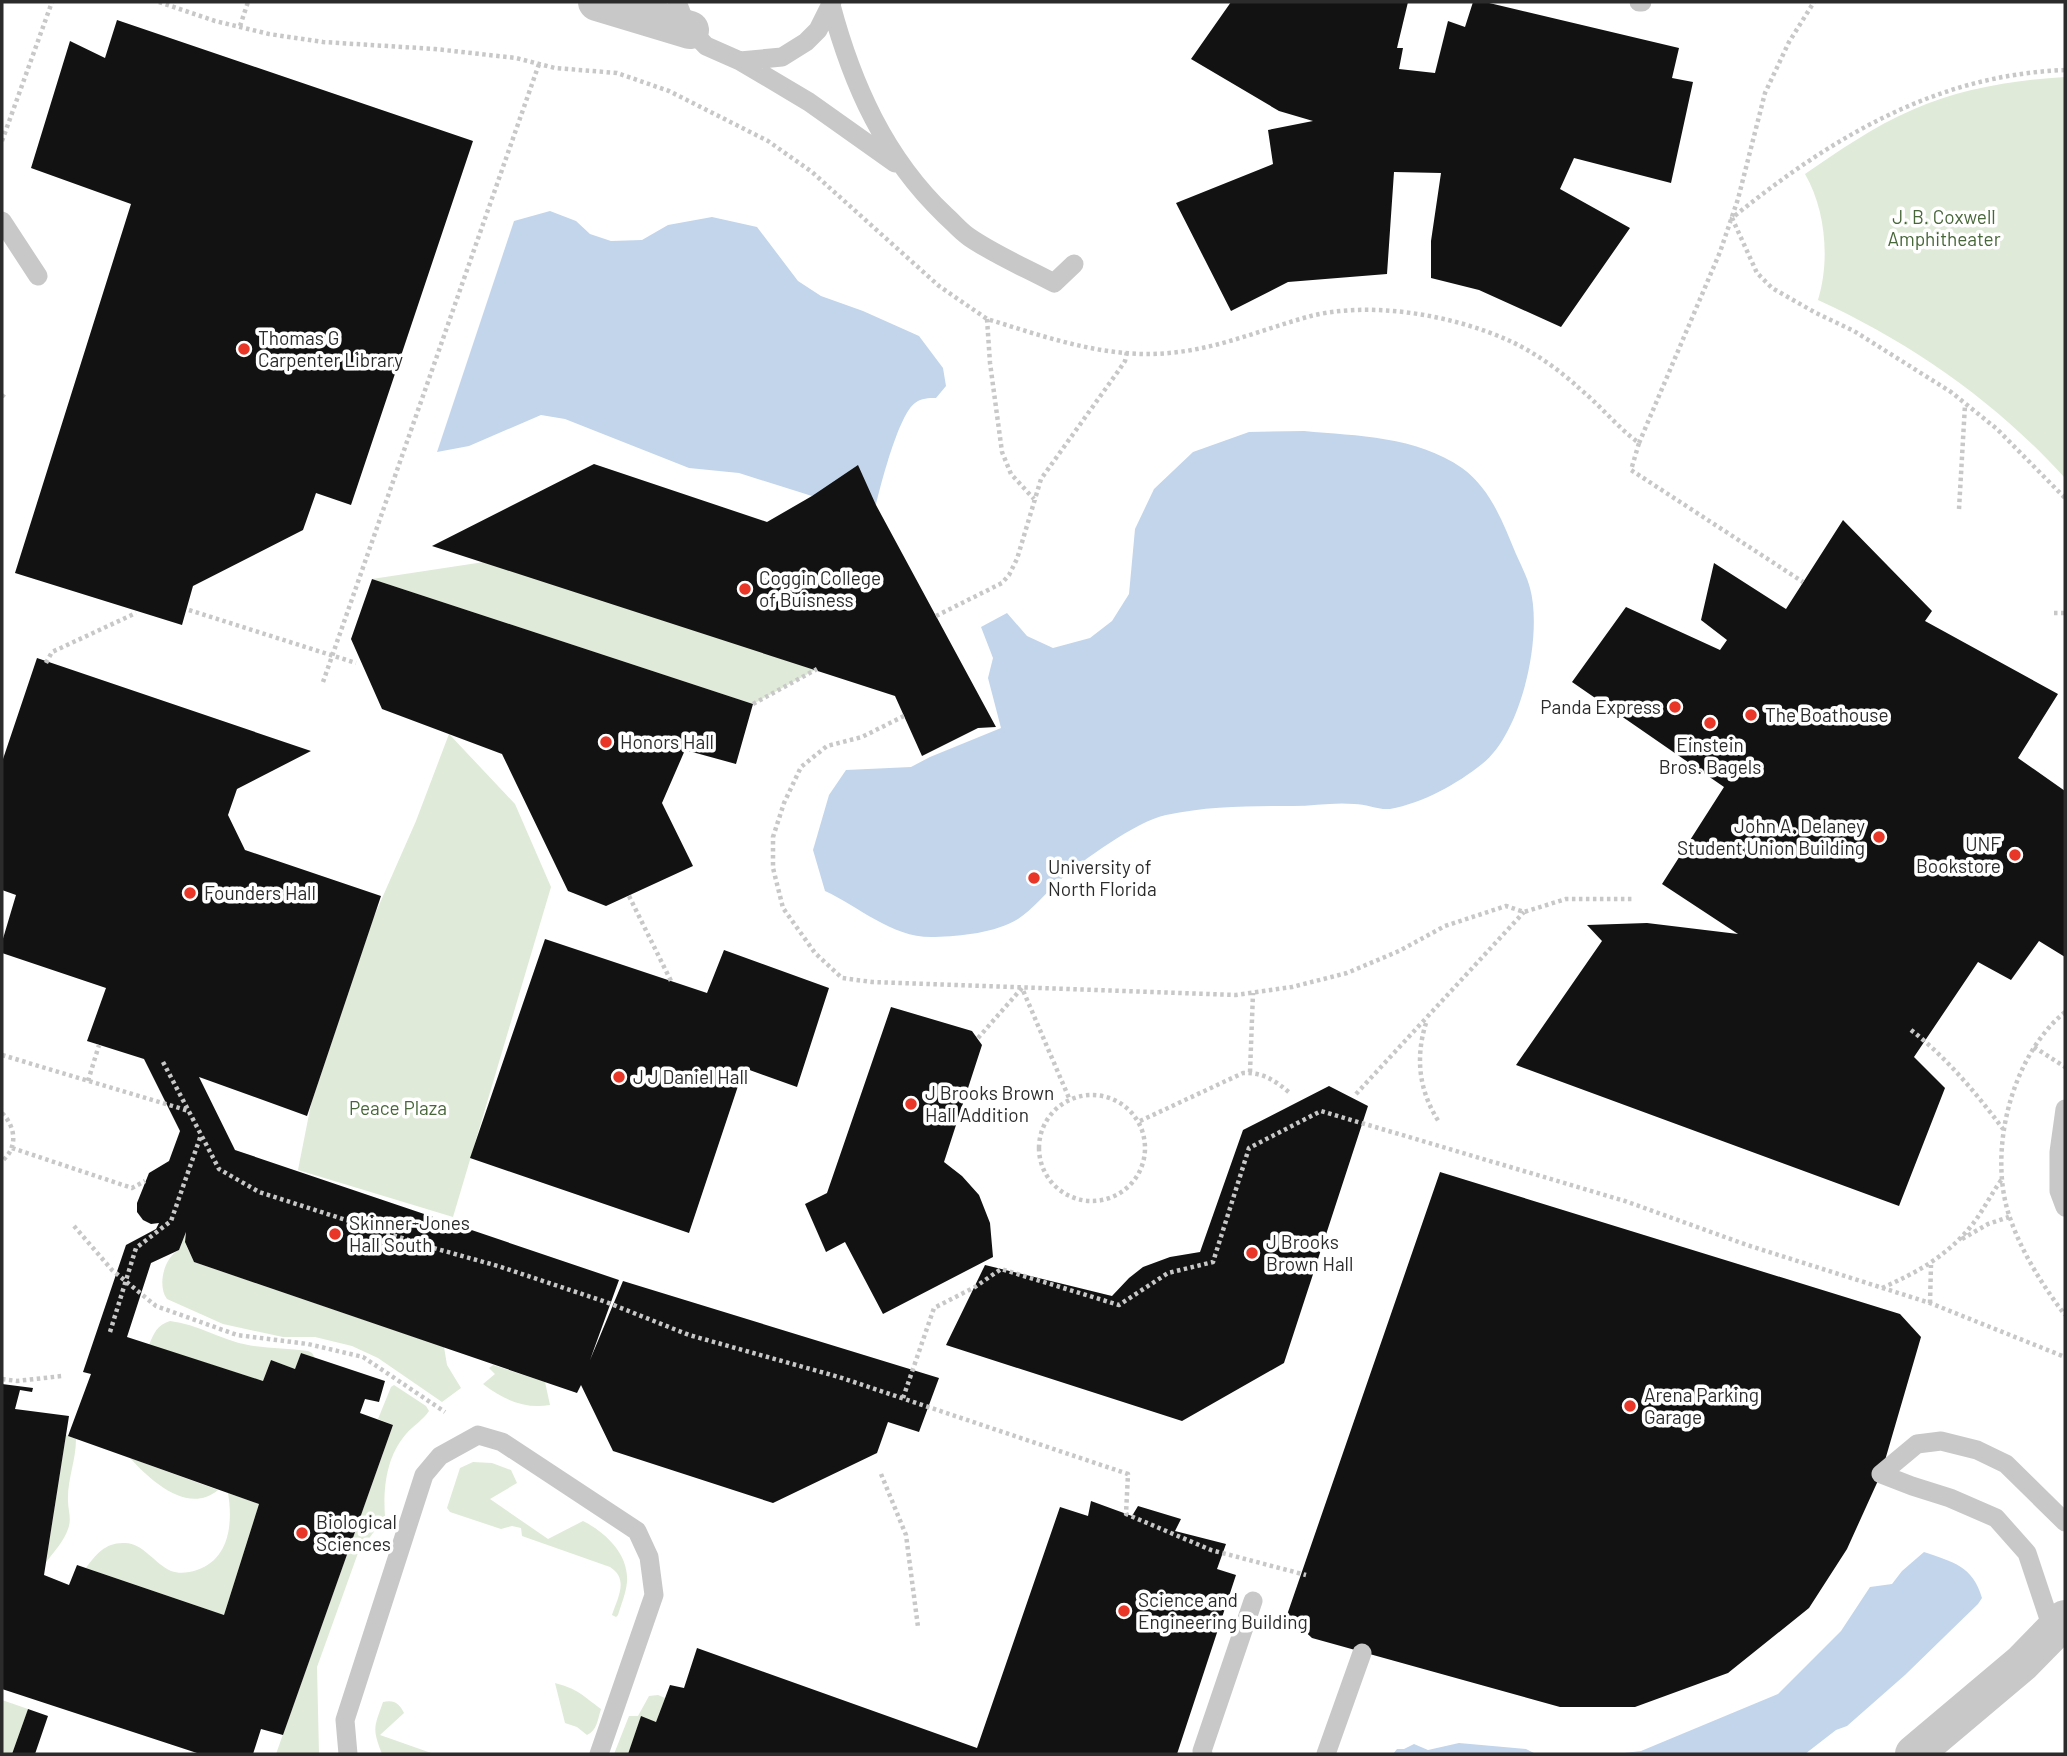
<svg xmlns="http://www.w3.org/2000/svg" width="2067" height="1756" font-family="Barlow,sans-serif">
<style>
.green{fill:#dfead8}
.water{fill:#c3d5eb}
.building{fill:#121212}
.lines{fill:none;stroke-linecap:round;stroke-linejoin:round}
.path{stroke:#c8c8c8;stroke-width:4.5;stroke-dasharray:3.5 3.5;stroke-linecap:butt}
.service{stroke:#c8c8c8;stroke-width:19}
.minor{stroke:#c8c8c8;stroke-width:38}
.tertiary{stroke:#c8c8c8;stroke-width:38}
.path-bridge{stroke:#c8c8c8;stroke-width:4.5;stroke-dasharray:3.5 3.5;stroke-linecap:butt}
.poi-dot{fill:#e83728;stroke:#fff;stroke-width:2.5}
.labels{text-anchor:middle;stroke-width:7;stroke-linejoin:round;paint-order:stroke}
.park-label{font-size:19px;fill:#486739;stroke:#fff}
.poi-label{font-size:19px;fill:#2b2b2b;stroke:#fff;text-anchor:start}
</style>
<rect width="100%" height="100%" fill="#fff"/>
<path class="green" d="M 2065,77 L 2065,478 C 1996,402 1912,343 1818,300 C 1830,261 1826,210 1805,174 C 1839,151 1874,126 1912,110 C 1959,89 2014,80 2065,77 Z
M 484,562 L 817,669 L 753,704 L 372,579 Z
M 449,734 L 515,804 L 551,887 L 453,1217 L 298,1170 L 311,1104 L 372,921 L 416,821 Z
M 186,1232 L 185,1243 L 194,1262 L 444,1347 L 447,1365 L 461,1388 L 442,1402 L 378,1358 L 352,1346 L 315,1337 L 283,1337 L 223,1324 L 167,1299 C 157,1286 164,1257 179,1250 Z
M 170,1321 C 197,1324 221,1340 248,1345 C 268,1349 288,1348 308,1351 L 312,1353 L 315,1358 L 301,1353 L 295,1369 L 271,1360 L 263,1381 L 149,1345 C 154,1333 157,1325 170,1321 Z
M 493,1365 L 545,1382 L 550,1405 C 524,1409 504,1400 483,1384 L 495,1374 L 489,1368 Z
M 394,1385 L 426,1406 L 429,1411 C 423,1420 413,1426 406,1434 C 386,1457 383,1489 385,1517 L 358,1553 L 317,1667 L 319,1754 L 276,1754 L 393,1425 L 378,1419 L 391,1387 Z
M 66,1435 L 76,1439 C 76,1461 67,1480 68,1501 C 68,1510 72,1519 68,1529 C 64,1541 54,1552 46,1562 Z
M 130,1458 L 218,1490 C 188,1515 151,1481 130,1458 Z
M 473,1462 L 492,1463 L 511,1470 L 517,1483 L 490,1499 L 548,1539 L 583,1521 C 605,1532 629,1554 627,1582 C 626,1593 621,1605 618,1615 L 616,1617 L 612,1615 C 618,1597 629,1579 610,1567 L 522,1536 L 521,1528 L 512,1526 L 501,1529 L 450,1512 L 447,1508 L 460,1468 Z
M 228,1493 L 259,1504 L 224,1615 L 86,1568 C 96,1554 106,1542 125,1543 C 143,1543 155,1564 171,1571 C 179,1574 188,1573 197,1570 C 230,1559 233,1522 228,1493 Z
M 555,1683 C 578,1689 582,1695 601,1709 C 598,1718 597,1731 587,1735 L 577,1727 L 565,1723 Z
M 658,1695 L 665,1698 L 656,1722 L 641,1717 L 628,1754 L 614,1754 L 629,1716 L 638,1716 L 649,1696 Z
M 2,1700 L 28,1709 L 12,1754 L 2,1754 Z
M 383,1702 C 394,1699 400,1704 404,1713 L 380,1735 L 434,1754 L 382,1754 C 372,1728 374,1728 383,1702 Z"/>
<path class="water" d="M 550,211 L 576,221 L 590,234 L 611,241 L 642,240 L 668,225 L 712,217 L 757,227 L 798,281 L 821,296 L 863,311 L 919,336 L 943,368 L 946,386 L 936,398 C 928,398 922,398 915,403 C 899,414 881,484 876,505 L 812,496 L 739,473 L 689,468 L 565,419 L 541,415 L 469,446 L 437,452 L 514,221 Z
M 1304,431 C 1358,436 1416,436 1462,468 C 1491,489 1503,523 1516,554 C 1521,565 1527,577 1530,588 C 1543,635 1522,733 1482,764 C 1457,784 1423,803 1390,809 C 1378,810 1366,804 1354,804 C 1334,802 1313,806 1293,806 C 1250,806 1209,806 1166,815 C 1137,821 1081,861 1058,882 C 1045,894 1033,909 1018,919 C 995,933 961,936 935,937 C 893,939 860,907 825,891 L 813,850 L 829,795 L 846,770 L 911,767 L 930,757 L 1001,728 L 988,678 L 993,658 L 981,627 L 1007,613 L 1027,636 L 1053,648 L 1090,638 L 1112,621 L 1129,594 L 1135,529 L 1154,489 L 1193,452 L 1249,432 Z
M 1924,1552 C 1953,1562 1973,1566 1982,1598 L 1978,1604 L 1905,1675 L 1847,1726 L 1836,1730 L 1805,1754 L 1616,1754 L 1641,1751 L 1778,1694 L 1841,1631 L 1870,1587 L 1892,1584 L 1902,1571 Z
M 1459,1743 L 1526,1749 L 1536,1754 L 1393,1754 L 1397,1749 L 1404,1749 L 1414,1744 L 1428,1750 Z"/>
<path class="building" d="M 1231,2 L 1408,2 L 1397,48 L 1403,48 L 1399,69 L 1435,73 L 1448,21 L 1465,27 L 1473,2 L 1485,2 L 1679,48 L 1672,78 L 1693,82 L 1671,183 L 1574,158 L 1560,189 L 1630,228 L 1561,327 L 1479,290 L 1431,278 L 1431,241 L 1441,173 L 1394,172 L 1387,274 L 1288,282 L 1231,311 L 1176,203 L 1273,164 L 1268,130 L 1313,121 L 1279,111 L 1191,59 Z
M 117,20 L 473,141 L 351,505 L 316,493 L 303,530 L 193,586 L 182,625 L 15,573 L 131,204 L 31,168 L 70,41 L 105,58 Z
M 594,464 L 767,522 L 812,496 L 858,465 L 876,505 L 996,727 L 978,728 L 922,756 L 895,696 L 432,546 Z
M 1843,520 L 1932,611 L 1925,621 L 2058,694 L 2018,758 L 2065,791 L 2065,957 L 2039,941 L 2011,980 L 1978,962 L 1914,1057 L 1945,1088 L 1899,1206 L 1516,1065 L 1602,941 L 1587,925 L 1647,923 L 1738,934 L 1662,884 L 1724,787 L 1572,682 L 1626,607 L 1720,650 L 1727,640 L 1701,620 L 1714,563 L 1786,609 Z
M 372,579 L 753,704 L 736,764 L 685,750 L 662,803 L 693,866 L 606,906 L 568,891 L 502,754 L 382,709 L 351,639 Z
M 37,658 L 311,751 L 237,789 L 228,815 L 245,850 L 381,896 L 307,1116 L 199,1077 L 235,1150 L 619,1280 L 590,1360 L 623,1281 L 939,1378 L 919,1432 L 888,1422 L 877,1453 L 773,1503 L 613,1451 L 581,1385 L 577,1393 L 194,1262 L 185,1242 L 186,1232 L 179,1250 L 151,1263 L 127,1337 L 263,1381 L 271,1360 L 295,1369 L 301,1353 L 385,1381 L 379,1402 L 365,1399 L 360,1413 L 393,1425 L 283,1735 L 261,1729 L 253,1754 L 200,1754 L 2,1689 L 2,1384 L 33,1388 L 32,1392 L 20,1390 L 15,1409 L 69,1416 L 44,1575 L 69,1585 L 77,1565 L 224,1615 L 259,1504 L 68,1436 L 91,1374 L 83,1372 L 126,1245 L 156,1229 L 159,1223 L 151,1224 L 143,1220 L 137,1212 L 137,1203 L 149,1173 L 169,1161 L 180,1131 L 144,1059 L 87,1041 L 106,988 L 2,953 L 2,942 L 16,895 L 2,890 L 2,762 Z
M 545,939 L 707,993 L 724,950 L 829,988 L 797,1087 L 744,1068 L 689,1233 L 470,1158 Z
M 891,1007 L 972,1031 L 982,1045 L 944,1162 L 962,1176 L 979,1195 L 990,1223 L 993,1257 L 883,1314 L 845,1242 L 826,1252 L 805,1204 L 827,1193 Z
M 1329,1086 L 1368,1106 L 1284,1363 L 1182,1421 L 946,1345 L 985,1265 L 1112,1296 L 1129,1278 L 1143,1267 L 1170,1257 L 1200,1252 L 1243,1130 Z
M 1440,1172 L 1900,1314 L 1921,1337 L 1881,1474 L 1847,1549 L 1809,1608 L 1728,1673 L 1635,1707 L 1560,1707 L 1312,1638 L 1287,1615 Z
M 1091,1501 L 1132,1516 L 1138,1506 L 1181,1519 L 1175,1531 L 1226,1544 L 1217,1569 L 1236,1575 L 1177,1754 L 628,1754 L 641,1716 L 656,1722 L 670,1685 L 684,1688 L 697,1648 L 977,1748 L 1060,1507 L 1088,1516 Z
M 28,1709 L 48,1716 L 35,1754 L 12,1754 Z"/>
<g class="lines">
<path class="path" d="M 159,2 L 215,21 L 269,34 L 323,42 L 435,49 L 516,58 L 555,68 L 617,73 L 669,91 L 768,141 L 812,172 L 939,286 L 987,319 C 1046,337 1106,359 1169,353 C 1217,349 1261,330 1307,317 C 1369,300 1453,315 1510,341 C 1534,352 1561,371 1580,389 C 1601,406 1617,427 1639,443 L 1631,470 L 1803,582
M 240,26 L 248,2
M 2065,70 C 1935,75 1831,138 1732,218 L 1757,273 L 1772,288 L 1816,313 L 1854,331 L 1951,392 L 1997,429 L 2065,498
M 2,141 L 52,2
M 987,319 L 990,363 L 1002,452 L 1011,474 L 1034,499
M 2,397 L 5,393
M 1639,443 L 1720,252 L 1738,199 L 1765,93 L 1789,42 L 1814,2
M 1959,509 L 1965,405
M 2054,613 L 2065,613
M 936,616 L 1002,583 L 1009,575 L 1017,559 L 1041,479 L 1119,370 L 1125,361 L 1127,352
M 46,663 L 52,652 L 136,613
M 323,682 L 539,64
M 753,704 L 817,669
M 904,716 L 862,737 L 827,746 L 801,767 L 784,803 L 773,837 L 773,868 L 783,908 L 815,953 L 842,978 L 872,982 L 1236,995 L 1292,987 L 1347,973 L 1399,951 L 1445,926 L 1506,906 L 1524,912 L 1566,899 L 1634,899
M 629,896 L 671,981
M 2065,1012 C 2011,1056 1987,1153 2010,1218 C 2022,1253 2043,1286 2065,1315
M 1426,1023 C 1415,1058 1419,1091 1439,1122
M 1911,1030 C 1946,1057 1977,1094 2003,1129
M 978,1038 L 1022,988 L 1069,1098
M 2034,1047 L 2065,1067
M 2,1055 L 189,1111
M 163,1062 L 219,1169 L 259,1192 L 430,1247 L 498,1266 L 606,1302 L 689,1335 L 839,1377 L 1128,1474 L 1126,1514 L 1211,1550 L 1306,1575
M 1250,1072 L 1253,993
M 88,1081 L 99,1045
M 1356,1094 L 1524,912
M1039 1148a53 53 0 1 1 106 0a53 53 0 1 1-106 0Z
M 2,1113 C 16,1127 18,1148 2,1161
M 1140,1121 L 1243,1073 C 1263,1072 1276,1081 1291,1094
M 12,1148 L 132,1188 L 145,1181
M 74,1226 L 112,1270 L 156,1306 L 237,1335 L 308,1344 L 363,1357 L 445,1412
M 1962,1239 L 1988,1224 L 2009,1217
M 1882,1288 C 1918,1272 1947,1256 1972,1225 C 1983,1211 1991,1194 2002,1179
M 1930,1303 L 1931,1265
M 2,1379 L 17,1381 L 62,1376
M 903,1398 L 934,1308 L 975,1287 L 1001,1269 L 1119,1305 L 1168,1273 L 1213,1262 L 1249,1148 L 1321,1111 L 1625,1201 L 1747,1245 L 1930,1303 L 2065,1357
M 881,1474 L 906,1535 L 918,1627"/>
<path class="service" d="M 677,2 L 686,25 L 706,46 L 740,61 L 782,57 L 806,42 L 818,30 L 832,2
M 1639,2 L 1642,2
M 831,5 C 852,84 885,158 945,215 C 953,222 960,231 969,237 C 995,255 1026,268 1054,283 L 1074,264
M 740,61 L 809,102 L 895,163
M 2,221 L 38,276
M 2065,1109 L 2059,1152 L 2059,1191 L 2065,1207
M 2053,1631 L 2027,1553 L 1996,1518 L 1950,1498 L 1912,1486 L 1881,1474 L 1917,1444 L 1941,1441 L 1977,1450 L 2006,1464 L 2065,1522
M 348,1754 L 345,1720 L 424,1475 L 440,1456 L 478,1435 L 502,1442 L 637,1531 L 649,1557 L 654,1595 L 599,1754
M 1203,1754 L 1202,1751 L 1253,1601
M 1326,1754 L 1362,1653"/>
<path class="minor" d="M 597,2 L 690,30"/>
<path class="tertiary" d="M 1914,1754 L 2022,1663 L 2065,1619"/>
<path class="path-bridge" d="M 189,610 L 356,663
M 110,1332 L 136,1248 L 171,1221 L 201,1135"/>
</g>
<g class="poi-dot">
<circle cx="244" cy="349" r="7"/>
<circle cx="745" cy="589" r="7"/>
<circle cx="1675" cy="707" r="7"/>
<circle cx="1751" cy="715" r="7"/>
<circle cx="1710" cy="723" r="7"/>
<circle cx="606" cy="742" r="7"/>
<circle cx="1879" cy="837" r="7"/>
<circle cx="2015" cy="855" r="7"/>
<circle cx="1034" cy="878" r="7"/>
<circle cx="190" cy="893" r="7"/>
<circle cx="619" cy="1077" r="7"/>
<circle cx="911" cy="1104" r="7"/>
<circle cx="335" cy="1234" r="7"/>
<circle cx="1252" cy="1253" r="7"/>
<circle cx="1630" cy="1406" r="7"/>
<circle cx="302" cy="1533" r="7"/>
<circle cx="1124" cy="1611" r="7"/>
</g>
<g class="labels">
<g class="park-label">
<text x="1944" y="224">J. B. Coxwell<tspan x="1944" dy="22">Amphitheater</tspan></text>
<text x="398" y="1115">Peace Plaza</text>
</g>
<g class="poi-label">
<text x="258" y="345">Thomas G<tspan x="258" dy="22">Carpenter Library</tspan></text>
<text x="759" y="585">Coggin College<tspan x="759" dy="22">of Buisness</tspan></text>
<text x="1661" y="714" text-anchor="end">Panda Express</text>
<text x="1765" y="722">The Boathouse</text>
<text x="620" y="749">Honors Hall</text>
<text x="1710" y="752" text-anchor="middle">Einstein<tspan x="1710" dy="22">Bros. Bagels</tspan></text>
<text x="1865" y="833" text-anchor="end">John A. Delaney<tspan x="1865" dy="22">Student Union Building</tspan></text>
<text x="2001" y="851" text-anchor="end">UNF<tspan x="2001" dy="22">Bookstore</tspan></text>
<text x="1048" y="874">University of<tspan x="1048" dy="22">North Florida</tspan></text>
<text x="204" y="900">Founders Hall</text>
<text x="633" y="1084">J J Daniel Hall</text>
<text x="925" y="1100">J Brooks Brown<tspan x="925" dy="22">Hall Addition</tspan></text>
<text x="349" y="1230">Skinner-Jones<tspan x="349" dy="22">Hall South</tspan></text>
<text x="1266" y="1249">J Brooks<tspan x="1266" dy="22">Brown Hall</tspan></text>
<text x="1644" y="1402">Arena Parking<tspan x="1644" dy="22">Garage</tspan></text>
<text x="316" y="1529">Biological<tspan x="316" dy="22">Sciences</tspan></text>
<text x="1138" y="1607">Science and<tspan x="1138" dy="22">Engineering Building</tspan></text>
</g>
</g>
<rect width="2067" height="1756" fill="none" stroke="#2b2b2b" stroke-width="7"/>
</svg>
